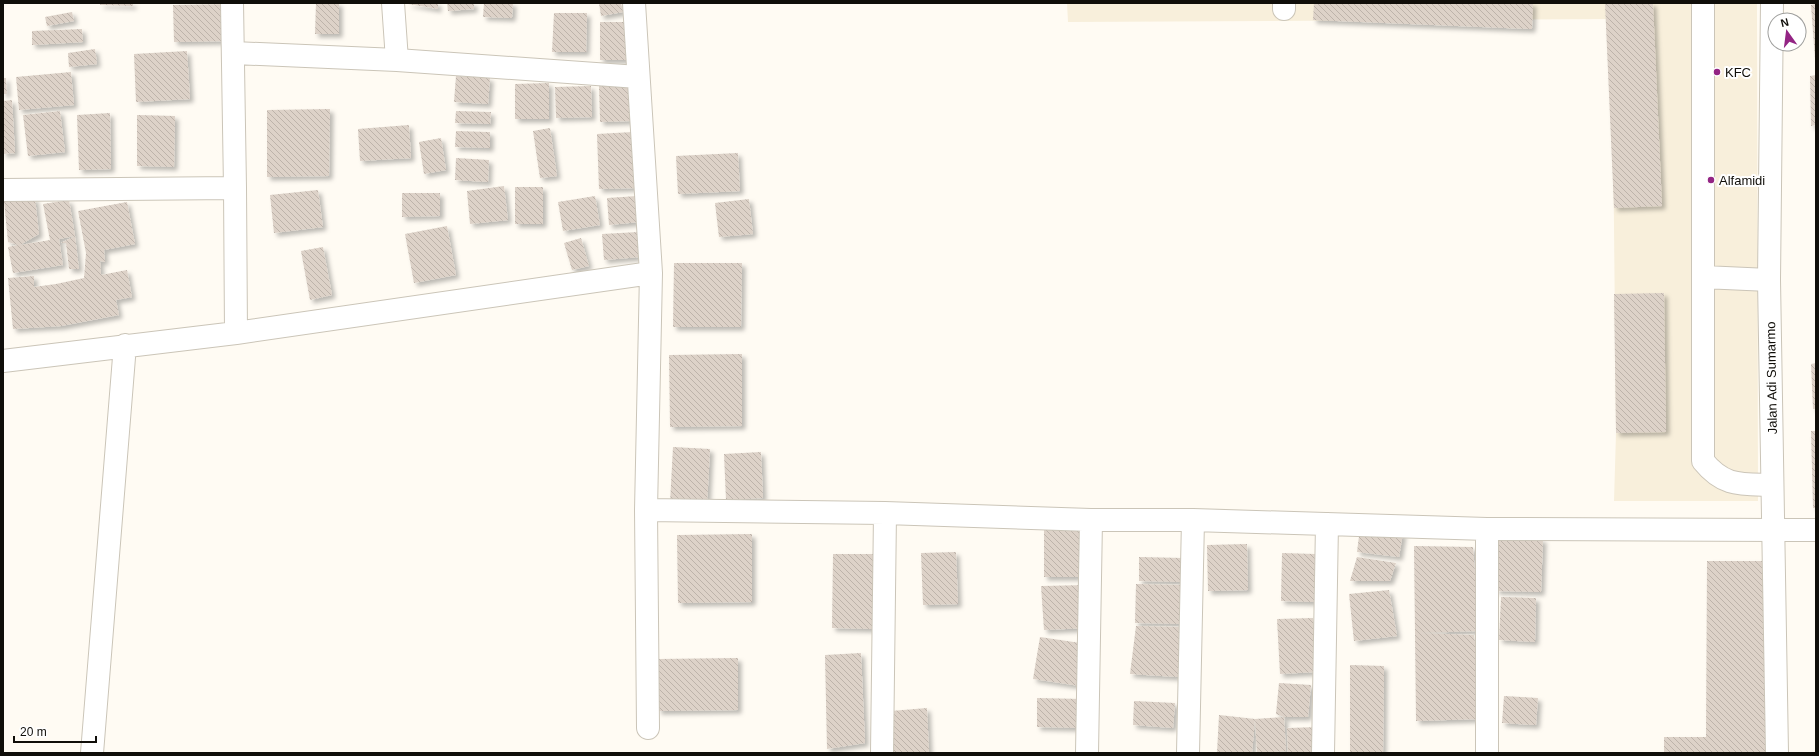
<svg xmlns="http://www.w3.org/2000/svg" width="1819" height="756" font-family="Arial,sans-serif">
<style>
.built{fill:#f8efdb}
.building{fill:url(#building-back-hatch);filter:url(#shadow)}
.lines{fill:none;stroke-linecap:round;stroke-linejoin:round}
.minor-casing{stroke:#cbc5b8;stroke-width:24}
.major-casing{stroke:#cbc5b8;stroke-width:24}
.minor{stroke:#fff;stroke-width:22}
.major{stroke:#fff;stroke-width:22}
.poi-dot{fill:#932484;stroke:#fff;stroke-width:1.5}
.labels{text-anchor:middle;stroke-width:4;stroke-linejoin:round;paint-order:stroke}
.poi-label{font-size:13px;fill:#100e09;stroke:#fff;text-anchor:start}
.street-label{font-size:13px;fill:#100e09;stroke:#fff}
</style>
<defs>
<pattern id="building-back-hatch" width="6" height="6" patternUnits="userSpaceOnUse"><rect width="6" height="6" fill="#ddd2c8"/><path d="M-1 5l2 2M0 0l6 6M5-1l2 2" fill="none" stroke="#bdb3aa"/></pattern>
<filter id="shadow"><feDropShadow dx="3.5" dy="3.5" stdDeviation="2" flood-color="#0004"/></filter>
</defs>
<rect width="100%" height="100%" fill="#fffbf3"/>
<path class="built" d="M 1067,3 L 1757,3 L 1758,501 L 1614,501 L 1616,433 L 1612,19 L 1068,22 Z"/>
<path class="building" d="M 101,3 L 133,3 L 133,6 L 100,5 Z
M 316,3 L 339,3 L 339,34 L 315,34 Z
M 408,3 L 438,3 L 438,9 L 408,4 Z
M 447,3 L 474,3 L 474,9 L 448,11 Z
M 484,3 L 513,3 L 512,18 L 483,17 Z
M 599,3 L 621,3 L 623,12 L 601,16 Z
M 1314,3 L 1533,3 L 1532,29 L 1313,20 Z
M 1605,3 L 1653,3 L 1662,206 L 1614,208 Z
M 228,4 L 229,41 L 174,42 L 173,5 Z
M 1816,4 L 1816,59 L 1815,59 L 1811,5 Z
M 72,12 L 74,21 L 47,26 L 45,17 Z
M 554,13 L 587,13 L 586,52 L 552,52 Z
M 600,22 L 629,22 L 629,60 L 600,60 Z
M 82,29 L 83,42 L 32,45 L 32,31 Z
M 95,49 L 97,64 L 69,67 L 68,53 Z
M 187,51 L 190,99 L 136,102 L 134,54 Z
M 71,72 L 74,105 L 19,110 L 16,77 Z
M 1816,75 L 1816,125 L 1811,126 L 1810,76 Z
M 456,76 L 490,78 L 488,104 L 454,102 Z
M 3,78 L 6,78 L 7,94 L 3,94 Z
M 549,83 L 549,119 L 515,119 L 515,84 Z
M 591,86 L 592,117 L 556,118 L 555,87 Z
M 599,86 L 629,86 L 630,121 L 600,122 Z
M 12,100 L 15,153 L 3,154 L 3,101 Z
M 330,109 L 329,176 L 267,177 L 267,110 Z
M 60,111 L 65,152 L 28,156 L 23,115 Z
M 456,111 L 491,112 L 490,124 L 455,123 Z
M 110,113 L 111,169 L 79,170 L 77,115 Z
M 137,115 L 175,116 L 174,167 L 137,166 Z
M 409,125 L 411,158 L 360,161 L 358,129 Z
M 550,128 L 557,176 L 540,178 L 533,131 Z
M 456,131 L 490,132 L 490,148 L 455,147 Z
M 633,132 L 635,188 L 599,189 L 597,134 Z
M 441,138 L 446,170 L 424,174 L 419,142 Z
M 738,153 L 740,191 L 678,194 L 676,156 Z
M 456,158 L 489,160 L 488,182 L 455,180 Z
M 504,186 L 508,220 L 470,224 L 467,191 Z
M 515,187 L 543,187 L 543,224 L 515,224 Z
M 318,190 L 323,227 L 274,233 L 270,195 Z
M 402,193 L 440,193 L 440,216 L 402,217 Z
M 595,196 L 600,225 L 563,231 L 558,202 Z
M 637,196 L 639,222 L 609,225 L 607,198 Z
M 35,198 L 39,234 L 20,245 L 50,240 L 43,204 L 69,200 L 75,236 L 79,269 L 69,269 L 66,243 L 61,243 L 75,236 L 59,239 L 63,265 L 13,273 L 8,247 L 18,245 L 8,242 L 4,201 Z
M 749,199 L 753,234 L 719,237 L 715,203 Z
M 127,202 L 135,244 L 104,250 L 105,262 L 100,261 L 101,275 L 127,270 L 132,297 L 116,300 L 119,315 L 61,326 L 13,329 L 8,278 L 34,276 L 34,287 L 56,284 L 84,278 L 86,253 L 78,211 Z
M 447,226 L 456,275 L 414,283 L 405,234 Z
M 638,232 L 640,257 L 604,260 L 602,234 Z
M 581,238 L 589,266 L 572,270 L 564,243 Z
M 323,247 L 332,295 L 310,300 L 301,251 Z
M 674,263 L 742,263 L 741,327 L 673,327 Z
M 1664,293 L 1666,432 L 1616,433 L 1614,294 Z
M 742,354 L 742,426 L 670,427 L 669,355 Z
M 1816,363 L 1816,409 L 1813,409 L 1811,364 Z
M 1811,431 L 1816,431 L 1816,508 L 1813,508 Z
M 673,447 L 710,449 L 707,505 L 670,503 Z
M 761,452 L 763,498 L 726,500 L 724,454 Z
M 1044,528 L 1086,528 L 1086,577 L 1044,577 Z
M 1360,528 L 1403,533 L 1399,557 L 1357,552 Z
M 752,534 L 752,602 L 678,603 L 677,535 Z
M 1497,538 L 1543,539 L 1541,592 L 1496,591 Z
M 1247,544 L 1248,590 L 1208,591 L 1207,545 Z
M 1414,546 L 1473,547 L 1476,586 L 1477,631 L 1420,633 L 1474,635 L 1477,661 L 1478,719 L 1416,721 Z
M 956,552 L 958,604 L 923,605 L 921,553 Z
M 1282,553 L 1315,554 L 1314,602 L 1281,601 Z
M 833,554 L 875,554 L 874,629 L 832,628 Z
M 1139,557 L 1184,558 L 1183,582 L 1139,581 Z
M 1357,557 L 1396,563 L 1390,581 L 1350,581 Z
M 1707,561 L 1769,561 L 1768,753 L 1664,753 L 1664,737 L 1706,737 Z
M 1136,584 L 1185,585 L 1184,624 L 1135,623 Z
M 1087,585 L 1087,628 L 1044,630 L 1041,586 Z
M 1389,590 L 1397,636 L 1354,641 L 1349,594 Z
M 1501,597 L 1536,598 L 1535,642 L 1499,640 Z
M 1313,618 L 1316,672 L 1280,674 L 1277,619 Z
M 1136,626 L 1184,627 L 1178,677 L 1130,674 Z
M 1040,637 L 1087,644 L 1080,686 L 1033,679 Z
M 861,653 L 865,743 L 827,749 L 825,655 Z
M 738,658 L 738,710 L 658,711 L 658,659 Z
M 1350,665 L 1384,666 L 1383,753 L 1350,753 Z
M 1279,683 L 1311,685 L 1308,717 L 1284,717 L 1276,714 Z
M 1504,696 L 1538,698 L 1536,725 L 1502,723 Z
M 1037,698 L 1083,699 L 1083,728 L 1037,727 Z
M 1134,701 L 1175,703 L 1173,728 L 1133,725 Z
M 927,708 L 929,753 L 890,753 L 891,711 Z
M 1219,715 L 1255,719 L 1252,753 L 1217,753 Z
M 1284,717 L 1286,751 L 1257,753 L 1255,719 Z
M 1320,727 L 1321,753 L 1288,753 L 1287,728 Z"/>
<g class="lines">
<g class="minor-casing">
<path id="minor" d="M 232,3 L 235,188 L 236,333
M 393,3 L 397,60
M 634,3 L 651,273 L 646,510 L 648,728
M 1703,3 L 1703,461 C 1724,487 1741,484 1772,485
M 1284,9 L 1284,3
M 234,53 L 397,60 L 638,77
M 3,190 L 235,188
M 1703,277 L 1769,280
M 3,361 L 236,333 L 651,273
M 646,510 L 885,513 L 1091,520 L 1193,520 L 1487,529 L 1816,530
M 92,753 L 125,345
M 882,753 L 885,513
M 1087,753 L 1091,520
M 1188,753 L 1193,520
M 1323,753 L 1327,524
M 1487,753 L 1487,529"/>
</g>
<g class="major-casing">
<path id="major" d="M 1772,3 L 1769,280 L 1777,753"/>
</g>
<use href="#minor" class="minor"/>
<use href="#major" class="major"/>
</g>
<g class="poi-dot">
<circle cx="1717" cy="72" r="4"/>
<circle cx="1711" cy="180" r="4"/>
</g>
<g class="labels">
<g class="poi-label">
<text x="1725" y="77">KFC</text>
<text x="1719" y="185">Alfamidi</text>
</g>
<g class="street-label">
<text transform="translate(1771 378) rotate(-91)" y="5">Jalan Adi Sumarmo</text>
</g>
</g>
<rect width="1819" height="756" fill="none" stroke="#100e09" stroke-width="8"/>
<g transform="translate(1787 32) rotate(346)"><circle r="19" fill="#ffffff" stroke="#9f9f9d"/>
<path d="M0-3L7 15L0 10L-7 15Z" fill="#932484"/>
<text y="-6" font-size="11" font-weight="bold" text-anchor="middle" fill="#100e09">N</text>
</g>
<path d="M14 736v6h82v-6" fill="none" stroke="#100e09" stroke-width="2"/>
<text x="20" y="736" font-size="12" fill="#100e09" stroke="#ffffff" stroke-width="3" paint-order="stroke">20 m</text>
</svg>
